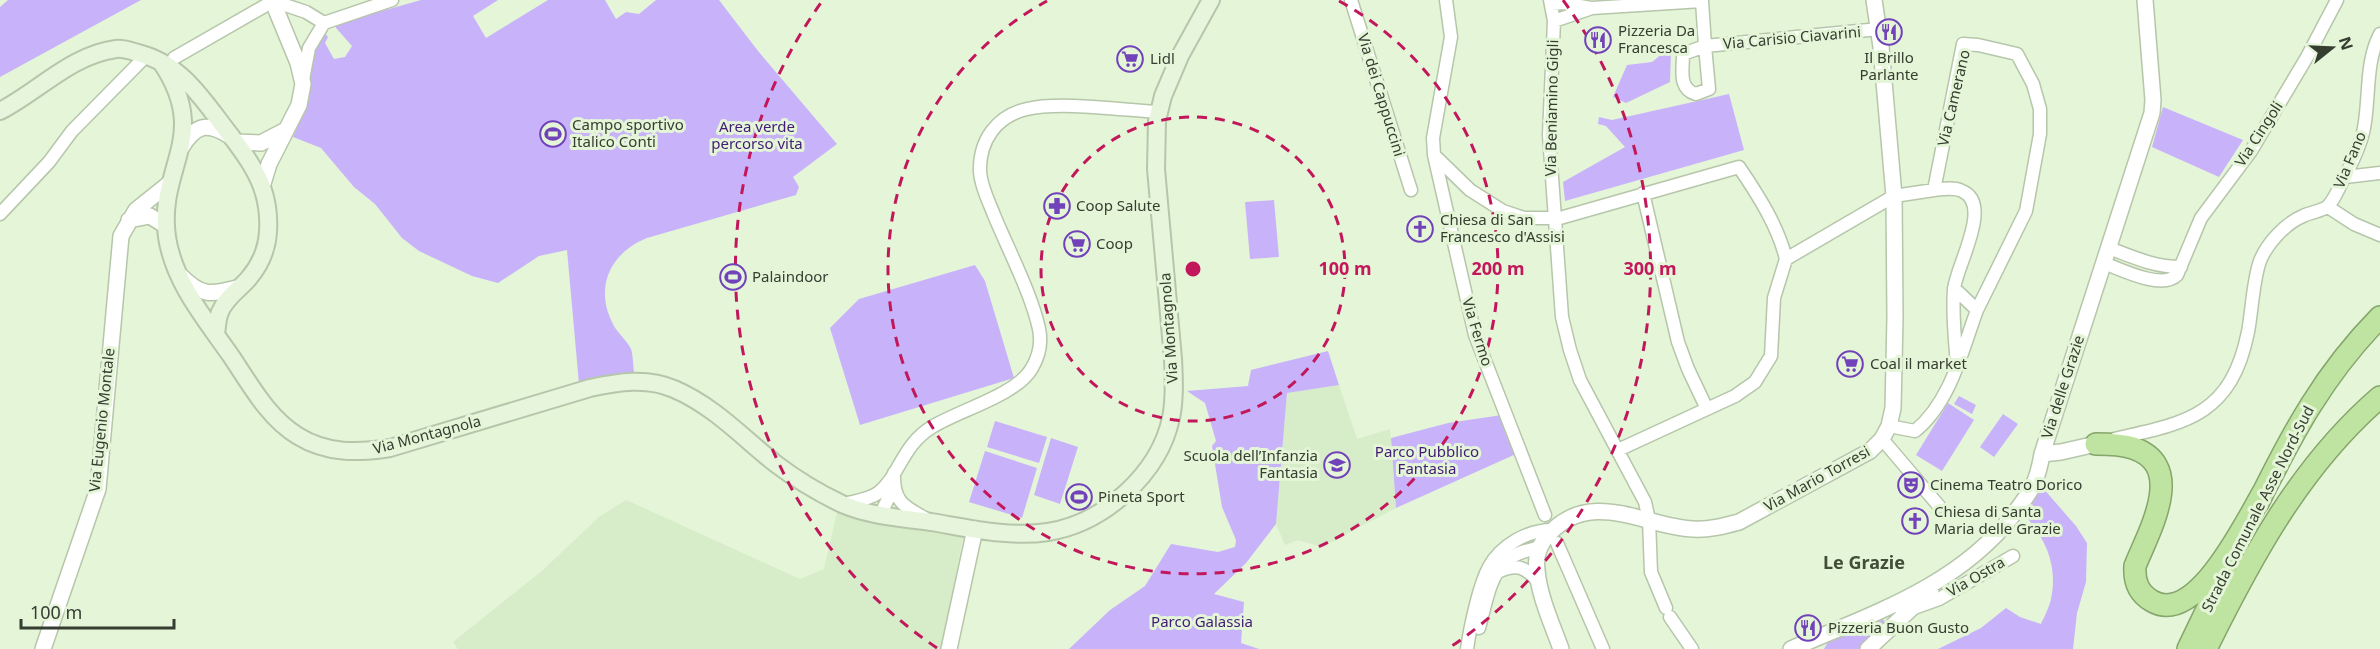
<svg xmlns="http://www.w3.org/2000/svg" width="2380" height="649" font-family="'Noto Sans',sans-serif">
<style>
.built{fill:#d7ecc8}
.green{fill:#c8b3fb}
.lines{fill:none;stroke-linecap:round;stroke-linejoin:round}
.minor-casing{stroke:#b6c6aa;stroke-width:15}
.tertiary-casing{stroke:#b6c6aa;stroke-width:18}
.secondary-casing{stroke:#b6c6aa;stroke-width:20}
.trunk-casing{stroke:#85a56b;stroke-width:24}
.minor{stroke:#fff;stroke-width:12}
.tertiary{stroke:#fff;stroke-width:15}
.secondary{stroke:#e7f5dc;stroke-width:16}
.trunk{stroke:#bfe4a2;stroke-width:21}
.ring{fill:none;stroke:#c2185b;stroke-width:3;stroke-dasharray:10 8}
.labels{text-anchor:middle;stroke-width:6;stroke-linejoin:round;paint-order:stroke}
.poi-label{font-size:15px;fill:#363d31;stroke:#e4f5d8;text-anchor:start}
.street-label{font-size:15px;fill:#363d31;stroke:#e4f5d8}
.park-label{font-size:15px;fill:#411b75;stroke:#e4f5d8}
.quarter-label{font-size:18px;font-weight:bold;fill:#414f37;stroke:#e4f5d8}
.centre{fill:#c2185b;stroke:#e4f5d8;stroke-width:3}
.ring-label{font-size:18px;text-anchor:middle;font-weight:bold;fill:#c2185b;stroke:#e4f5d8;stroke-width:6;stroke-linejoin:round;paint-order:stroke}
</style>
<rect width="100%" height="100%" fill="#e4f5d8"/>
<path class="built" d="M 1339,385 L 1357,439 L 1390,429 L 1396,508 L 1322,547 L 1298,540 L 1285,545 L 1276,524 L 1287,393 Z
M 626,500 L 800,579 L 824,569 L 838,508 L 856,516 L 963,536 L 942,649 L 458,649 L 453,642 L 542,571 L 599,517 Z"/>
<path class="green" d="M 8,0 L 141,0 L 0,77 L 0,7 Z
M 421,0 L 498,0 L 473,16 L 486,38 L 548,0 L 605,0 L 616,19 L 626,12 L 639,14 L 656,0 L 719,0 L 758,51 L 837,144 L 793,177 L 799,187 L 796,195 L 647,238 C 612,252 594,285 612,322 C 616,332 627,340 631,349 C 633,355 633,365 634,372 L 579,384 L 567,250 L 539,256 L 498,283 L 472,276 L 419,251 L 402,238 L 375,204 L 354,187 L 321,148 L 293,137 L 307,104 L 310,87 L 309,65 L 324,32 L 328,37 L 325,43 L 334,59 L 345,57 L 352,46 L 336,28 L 336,24 Z
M 1671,51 L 1670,82 L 1626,103 L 1613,97 L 1627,65 L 1652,62 L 1663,53 Z
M 1729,94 L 1744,150 L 1565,201 L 1563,182 L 1625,147 L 1606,126 L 1598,124 L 1599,117 L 1612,120 Z
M 2163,107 L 2243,140 L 2219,177 L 2152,147 Z
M 1274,200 L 1279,257 L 1250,259 L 1245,202 Z
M 975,265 L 985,281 L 1014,378 L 860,425 L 830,328 L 859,299 Z
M 1328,351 L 1339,385 L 1287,393 L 1276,524 L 1246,563 L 1214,594 L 1244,602 L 1241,643 L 1259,649 L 1069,649 L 1110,610 L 1145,586 L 1171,544 L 1218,552 L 1235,547 L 1236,540 L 1222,507 L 1212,446 L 1216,441 L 1205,403 L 1187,391 L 1248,386 L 1251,370 Z
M 1959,396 L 1976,405 L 1972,414 L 1954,404 Z
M 1948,403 L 1974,420 L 1942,471 L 1916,455 Z
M 2003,414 L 2018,424 L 1994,457 L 1980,447 Z
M 1502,415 L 1516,454 L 1396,508 L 1391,438 L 1448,423 Z
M 995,421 L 1047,437 L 1039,463 L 987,447 Z
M 1051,438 L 1078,447 L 1060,504 L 1034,495 Z
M 985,451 L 1037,468 L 1022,518 L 969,502 Z
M 2042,487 L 2076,526 L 2087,543 L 2086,582 L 2077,613 L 2073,649 L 1938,649 L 1981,628 L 2006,608 L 2020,617 L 2041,624 C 2045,615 2051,604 2052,593 C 2057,562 2043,535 2023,513 Z
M 1882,618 L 1887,625 L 1862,649 L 1824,649 L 1828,642 Z"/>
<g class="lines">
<g class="minor-casing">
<path id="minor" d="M 1351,0 L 1411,190
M 1446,0 L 1451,37 L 1433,138 L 1434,155 L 1475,335 L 1545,515
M 1550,0 L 1554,21 L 1549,135 L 1562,317 L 1570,350 L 1580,380 L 1645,502 L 1649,520 L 1651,572 L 1666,608
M 273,1 L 306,12 L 324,23 L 392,0
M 1552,4 L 1564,3 L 1591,8
M 1554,21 L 1592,8 L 1702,1 L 1705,46 L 1879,29
M 1705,46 L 1709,89 L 1696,94 C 1678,89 1683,70 1683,54 Z
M 174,58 L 275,0
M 303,80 L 309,48 L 324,23
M 1435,156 L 1470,190 L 1503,211 L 1524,218 L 1560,218 L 1739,167 C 1758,195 1778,226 1786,259
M 2345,177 L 2380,173
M 1643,193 L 1678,342 L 1688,369 L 1707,409
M 2328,207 L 2354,224 L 2380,235
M 0,214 L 49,162 L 72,131 L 147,55
M 2109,248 C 2133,257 2154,267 2181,267
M 2104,263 C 2122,270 2162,290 2177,275 L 2201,218 L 2251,151 L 2307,57 L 2337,0
M 1957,364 C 1955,340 1952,314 1954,290 C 1955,268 1994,204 1962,191 C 1954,187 1943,189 1934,190 L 1963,44 L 1978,45 L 2017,54 L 2033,84 L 2040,109 L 2040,134 L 2026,211 L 1977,310
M 1889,426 L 1915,431 C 1950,403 1962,351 1977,310 L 1954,288
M 1882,439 L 1939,506
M 2114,439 C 2186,423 2231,416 2248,332 C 2252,311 2253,280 2260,261 C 2267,243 2286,223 2303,216 C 2311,212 2323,211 2328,206 C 2334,200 2338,190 2342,182 C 2350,167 2361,145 2364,128 C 2370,96 2365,63 2380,34
M 1618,450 L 1735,396 L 1755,382 L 1771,356 L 1774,298 L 1786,259 L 1894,196 L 1934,190
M 894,473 C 893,500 902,506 925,518
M 844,504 C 855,501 868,500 878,493 C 899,477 902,445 932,427 C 959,410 1017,395 1032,368 C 1039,356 1042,343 1039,329 C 1032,295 1008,249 994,215 C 989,202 981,187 980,172 C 979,141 996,116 1027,109 C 1060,101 1122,110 1158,112
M 880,515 L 893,489
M 1557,543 L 1603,649
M 1500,571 C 1518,563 1527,568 1539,583
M 1914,608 L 1939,599 L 2013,556
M 1670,617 L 1692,649
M 1479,628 C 1485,608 1489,577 1505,562 C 1513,553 1529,550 1540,547
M 1467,649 C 1470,628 1479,585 1489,567 C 1501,545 1528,530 1552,530"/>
</g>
<g class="tertiary-casing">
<path id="tertiary" d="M 236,142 L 261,143 L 284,131
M 181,148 C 196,124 207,122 230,136
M 262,187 L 269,164 L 299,105 L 303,84 L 298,63 L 272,0
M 129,220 L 150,216 L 166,226
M 181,276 C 201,296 210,295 237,288
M 2042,454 L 2061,452 L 2096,444
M 43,649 L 98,489 L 121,236 L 136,210 L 171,182
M 949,649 L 975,529
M 1561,649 C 1552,624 1539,596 1537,570 C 1535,556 1540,543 1550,533 C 1592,488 1645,527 1693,529 C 1709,530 1724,526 1739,522 L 1870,451 L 1882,439 L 1889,426 L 1893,408 L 1895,317 L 1894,196 L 1881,47 L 1874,0
M 1791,649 C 1871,614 1957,587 2013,515 C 2031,491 2037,484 2042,454 L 2152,113 L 2153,100 L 2145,0
M 1868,649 L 1931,590"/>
</g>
<g class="secondary-casing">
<path id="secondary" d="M 161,62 C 212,138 157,165 167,237 C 174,283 206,320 231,356 C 250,384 268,418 298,436 C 327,454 358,453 390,448 L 590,388 C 618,382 647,377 674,389 C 714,406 743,438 776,464 C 797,480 819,493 842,504 C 870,516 901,518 931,522 C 968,528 1010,538 1048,532 C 1104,523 1159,474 1171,418 C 1175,399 1174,378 1173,359 L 1156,169 L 1157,121 L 1163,96 L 1180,56 L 1211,0
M 0,111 C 39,91 71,55 116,49 C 123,48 131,51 138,53 C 183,64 205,103 231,136 C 243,152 255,168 262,187 C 267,201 269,217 268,232 C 267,248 260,265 249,278 C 240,289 226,297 220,312 C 217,319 217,327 216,335"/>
</g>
<g class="trunk-casing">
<path id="trunk" d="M 2096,444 C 2108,444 2121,444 2133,448 C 2187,466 2149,531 2135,566 C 2134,581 2138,593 2152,601 C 2196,627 2246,521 2264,491
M 2258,503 C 2293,432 2324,374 2380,317
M 2188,649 L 2225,572
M 2206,649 C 2252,556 2301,465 2380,397"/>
</g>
<use href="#minor" class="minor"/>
<use href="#tertiary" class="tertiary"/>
<use href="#secondary" class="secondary"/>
<use href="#trunk" class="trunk"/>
</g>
<g class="ring">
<circle cx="1193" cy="269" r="152"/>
<path d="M1339 1A305 305 0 1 1 1047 1"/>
<path d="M937 648A457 457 0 0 1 823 0M1563 0A457 457 0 0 1 1449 648"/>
</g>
<defs>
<g id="restaurant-ring" transform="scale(1.35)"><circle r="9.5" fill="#e4f5d8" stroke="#7142ba" stroke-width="1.5"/><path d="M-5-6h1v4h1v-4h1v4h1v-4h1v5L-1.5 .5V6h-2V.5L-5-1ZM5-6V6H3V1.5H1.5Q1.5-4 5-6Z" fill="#7142ba"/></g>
<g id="supermarket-ring" transform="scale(1.35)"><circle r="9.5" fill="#e4f5d8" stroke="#7142ba" stroke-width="1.5"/><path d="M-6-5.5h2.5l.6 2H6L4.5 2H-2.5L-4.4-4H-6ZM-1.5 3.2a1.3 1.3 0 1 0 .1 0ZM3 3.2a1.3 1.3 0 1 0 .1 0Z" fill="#7142ba"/></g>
<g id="stadium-ring" transform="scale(1.35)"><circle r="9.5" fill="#e4f5d8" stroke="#7142ba" stroke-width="1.5"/><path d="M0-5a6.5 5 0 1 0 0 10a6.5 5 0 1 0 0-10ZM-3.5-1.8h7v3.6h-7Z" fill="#7142ba"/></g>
<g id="pharmacy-ring" transform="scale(1.35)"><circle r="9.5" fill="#e4f5d8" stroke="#7142ba" stroke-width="1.5"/><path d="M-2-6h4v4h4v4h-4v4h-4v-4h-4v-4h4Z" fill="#7142ba"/></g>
<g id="church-ring" transform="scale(1.35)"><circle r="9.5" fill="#e4f5d8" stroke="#7142ba" stroke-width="1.5"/><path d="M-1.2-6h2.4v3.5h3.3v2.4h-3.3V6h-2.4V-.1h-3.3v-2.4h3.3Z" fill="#7142ba"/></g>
<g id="school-ring" transform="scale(1.35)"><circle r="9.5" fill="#e4f5d8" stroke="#7142ba" stroke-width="1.5"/><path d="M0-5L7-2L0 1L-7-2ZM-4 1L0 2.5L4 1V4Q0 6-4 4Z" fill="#7142ba"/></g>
<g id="theatre-ring" transform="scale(1.35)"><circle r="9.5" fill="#e4f5d8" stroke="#7142ba" stroke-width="1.5"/><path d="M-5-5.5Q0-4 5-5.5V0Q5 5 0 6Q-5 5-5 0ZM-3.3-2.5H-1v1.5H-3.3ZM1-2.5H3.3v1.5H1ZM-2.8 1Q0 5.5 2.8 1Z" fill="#7142ba"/></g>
</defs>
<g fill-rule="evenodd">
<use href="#restaurant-ring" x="1889" y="32"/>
<use href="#restaurant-ring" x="1598" y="40"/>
<use href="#supermarket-ring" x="1130" y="59"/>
<use href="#stadium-ring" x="553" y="134"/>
<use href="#pharmacy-ring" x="1057" y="206"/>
<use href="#church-ring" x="1420" y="229"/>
<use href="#supermarket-ring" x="1077" y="244"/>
<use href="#stadium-ring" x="733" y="277"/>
<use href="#supermarket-ring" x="1850" y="364"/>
<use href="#school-ring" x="1337" y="465"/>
<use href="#theatre-ring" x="1911" y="485"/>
<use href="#stadium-ring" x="1079" y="497"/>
<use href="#church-ring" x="1915" y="521"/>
<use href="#restaurant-ring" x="1808" y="628"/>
</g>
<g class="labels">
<g class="poi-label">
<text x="1618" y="36">Pizzeria Da<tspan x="1618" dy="17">Francesca</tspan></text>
<text x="1889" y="63" text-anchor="middle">Il Brillo<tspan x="1889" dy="17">Parlante</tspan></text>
<text x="1150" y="64">Lidl</text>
<text x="572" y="130">Campo sportivo<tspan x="572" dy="17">Italico Conti</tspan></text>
<text x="1076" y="211">Coop Salute</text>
<text x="1440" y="225">Chiesa di San<tspan x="1440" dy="17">Francesco d'Assisi</tspan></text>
<text x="1096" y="249">Coop</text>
<text x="752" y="282">Palaindoor</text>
<text x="1870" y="369">Coal il market</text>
<text x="1318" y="461" text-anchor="end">Scuola dell’Infanzia<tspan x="1318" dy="17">Fantasia</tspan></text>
<text x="1930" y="490">Cinema Teatro Dorico</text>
<text x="1098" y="502">Pineta Sport</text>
<text x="1934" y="517">Chiesa di Santa<tspan x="1934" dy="17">Maria delle Grazie</tspan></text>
<text x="1828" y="633">Pizzeria Buon Gusto</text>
</g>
<g class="street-label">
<text transform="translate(1792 38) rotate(-5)" y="5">Via Carisio Ciavarini</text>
<text transform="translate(1381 95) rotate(73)" y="5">Via dei Cappuccini</text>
<text transform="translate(1954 98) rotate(-77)" y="5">Via Camerano</text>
<text transform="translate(1552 108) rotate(-89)" y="5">Via Beniamino Gigli</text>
<text transform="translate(2259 134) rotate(-57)" y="5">Via Cingoli</text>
<text transform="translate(2350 160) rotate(-67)" y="5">Via Fano</text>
<text transform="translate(1169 328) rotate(-94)" y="5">Via Montagnola</text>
<text transform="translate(1477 332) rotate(73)" y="5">Via Fermo</text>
<text transform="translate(2063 387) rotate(-72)" y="5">Via delle Grazie</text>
<text transform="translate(102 420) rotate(-84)" y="5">Via Eugenio Montale</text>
<text transform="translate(427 435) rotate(-15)" y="5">Via Montagnola</text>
<text transform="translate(1817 479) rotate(-29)" y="5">Via Mario Torresi</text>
<text transform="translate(2258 509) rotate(-63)" y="5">Strada Comunale Asse Nord-Sud</text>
<text transform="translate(1976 577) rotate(-30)" y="5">Via Ostra</text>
</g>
<g class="park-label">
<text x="757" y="132">Area verde<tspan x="757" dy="17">percorso vita</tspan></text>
<text x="1427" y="457">Parco Pubblico<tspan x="1427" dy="17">Fantasia</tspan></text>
<text x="1202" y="627">Parco Galassia</text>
</g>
<g class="quarter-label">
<text x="1864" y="569">Le Grazie</text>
</g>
</g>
<circle cx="1193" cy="269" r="9" class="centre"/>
<g class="ring-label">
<text x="1345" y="275">100 m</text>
<text x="1498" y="275">200 m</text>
<text x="1650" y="275">300 m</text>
</g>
<g transform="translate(2332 48) rotate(72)" stroke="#e4f5d8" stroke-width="4.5" paint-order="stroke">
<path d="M0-4.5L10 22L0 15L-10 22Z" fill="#363d31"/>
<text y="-9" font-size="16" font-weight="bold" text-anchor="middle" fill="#363d31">N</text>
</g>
<path d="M21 619v9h153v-9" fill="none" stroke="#363d31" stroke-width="3"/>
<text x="30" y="619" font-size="18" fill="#363d31" stroke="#e4f5d8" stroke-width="4.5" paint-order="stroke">100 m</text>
</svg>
